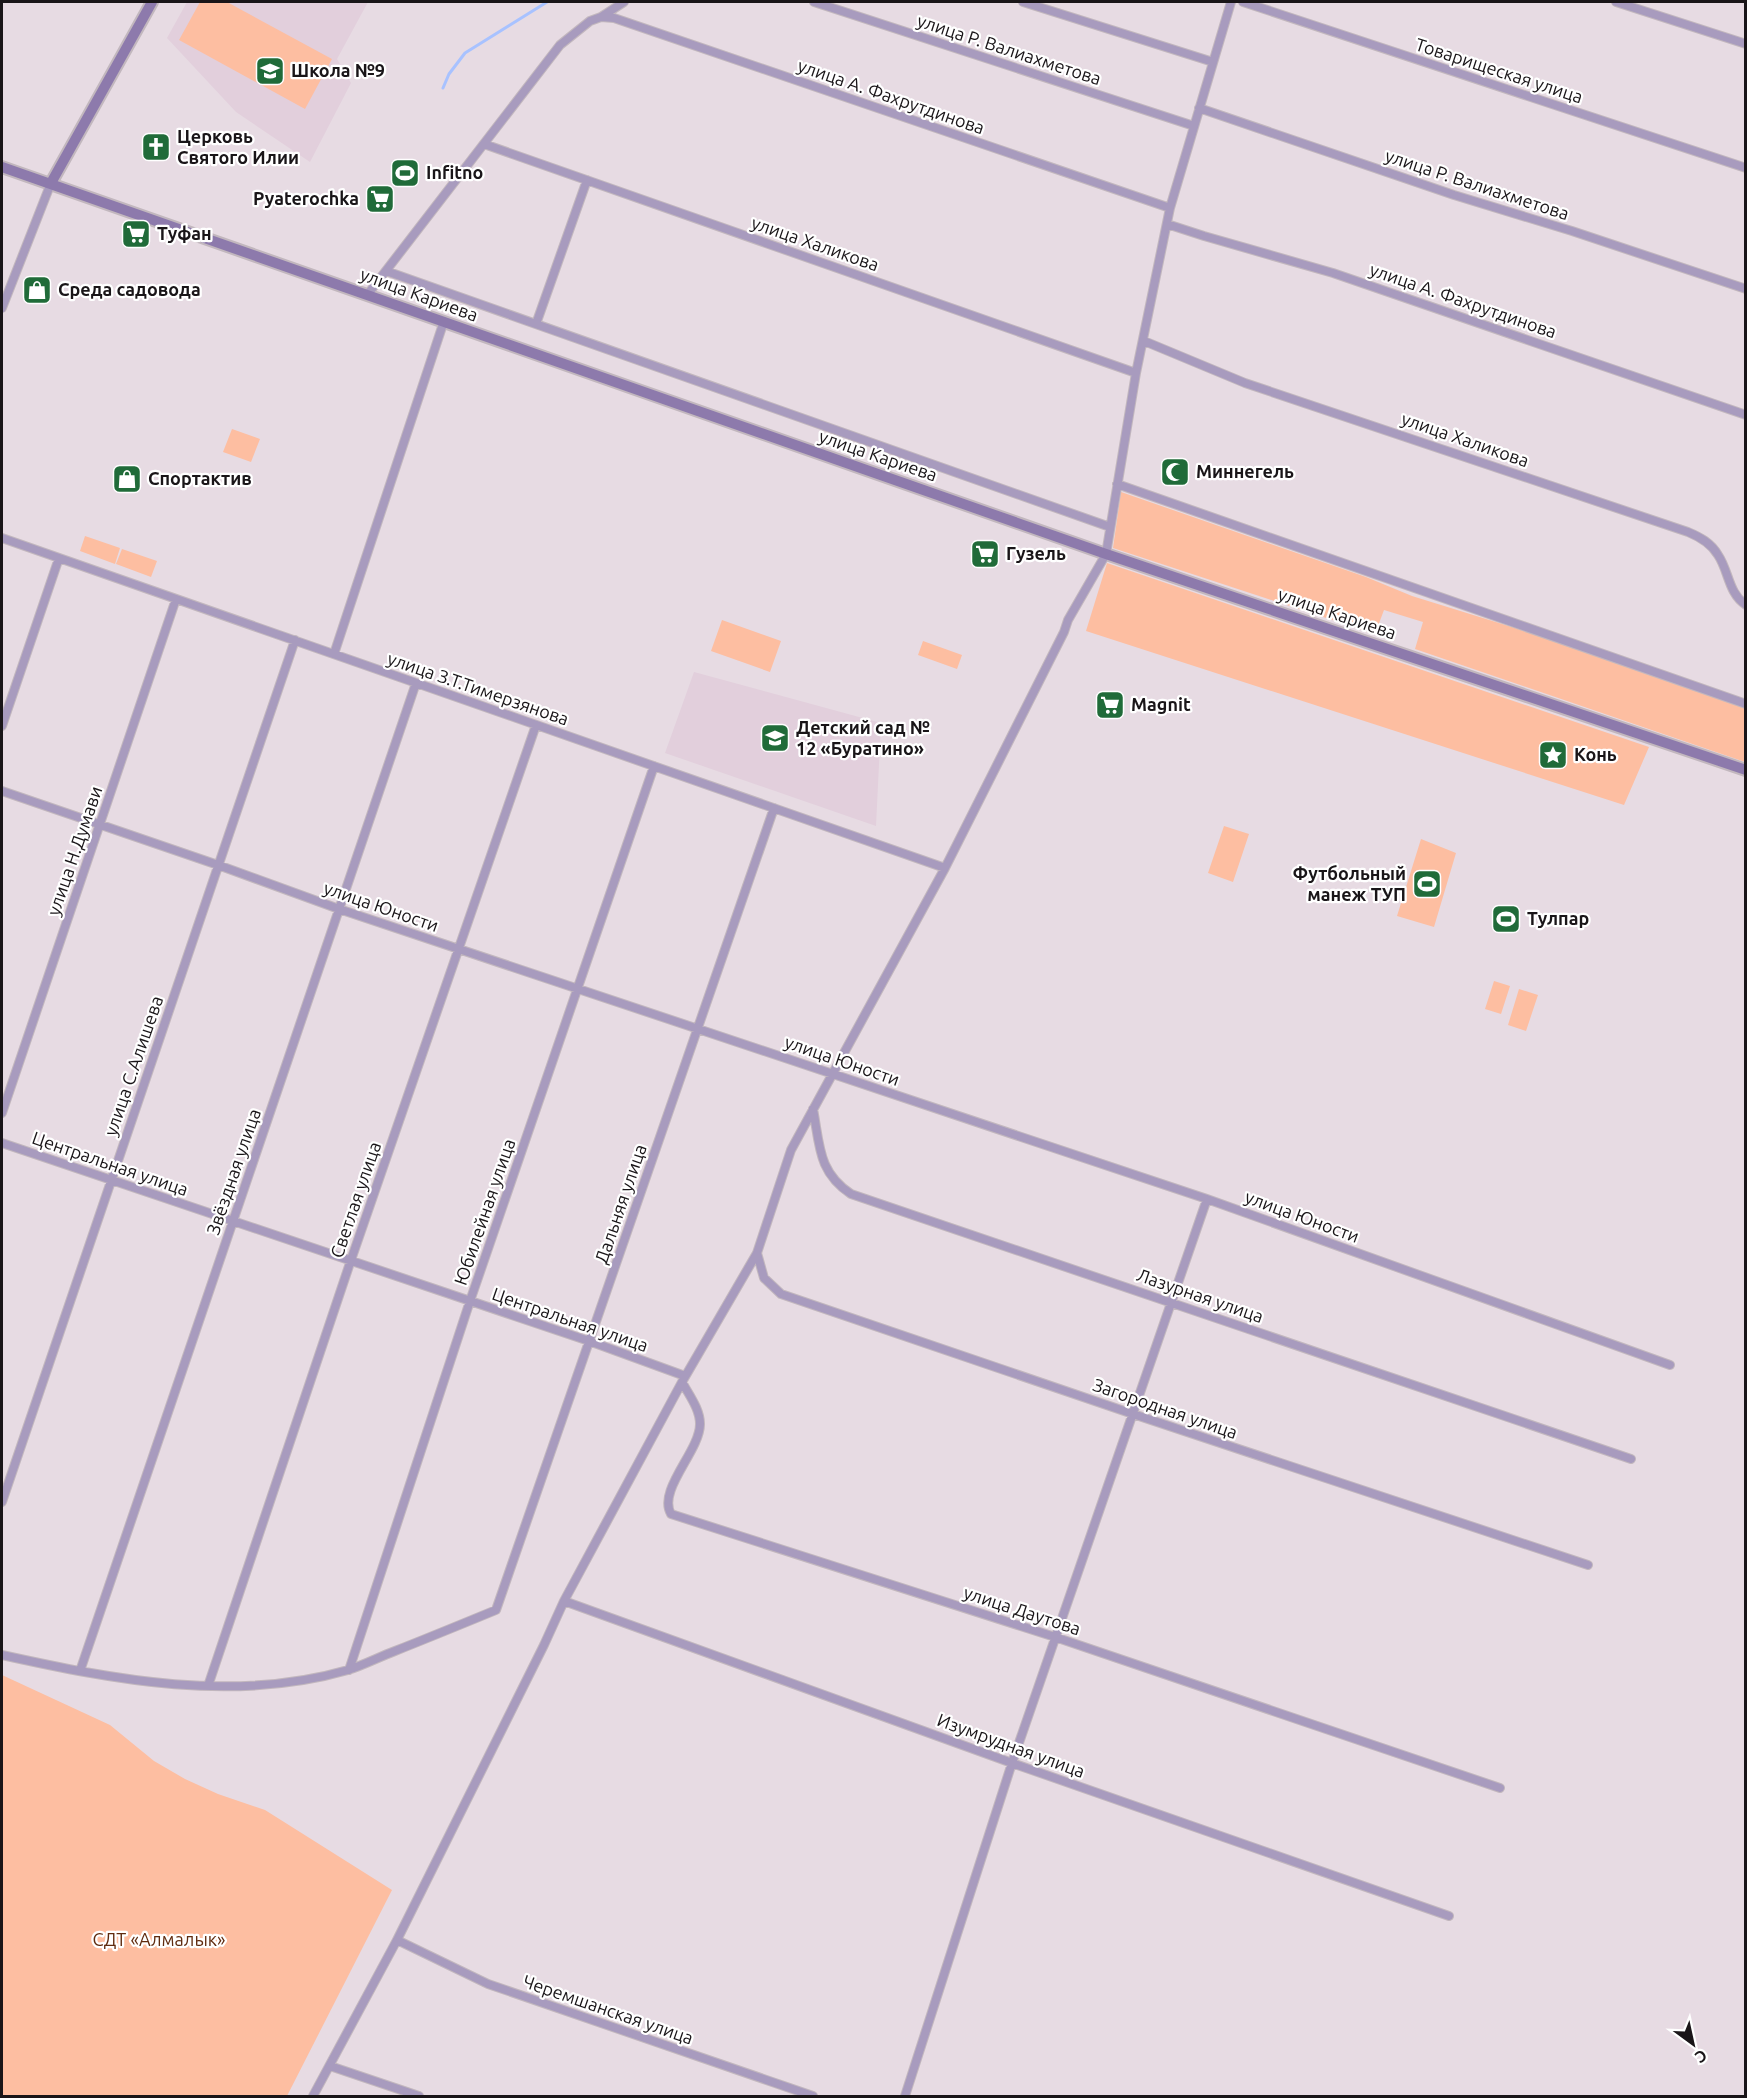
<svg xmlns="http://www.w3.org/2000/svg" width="1747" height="2098" font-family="Ubuntu,sans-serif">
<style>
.built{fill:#e2cfdc}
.green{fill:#fdbea1}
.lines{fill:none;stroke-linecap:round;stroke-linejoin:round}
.stream{stroke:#a8c2ff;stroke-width:3}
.street-casing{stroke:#c2b7be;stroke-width:10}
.secondary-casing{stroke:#c2b7be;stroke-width:14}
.street{stroke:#a89bbe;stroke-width:8}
.secondary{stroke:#8d7aac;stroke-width:10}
.labels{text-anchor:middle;stroke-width:4.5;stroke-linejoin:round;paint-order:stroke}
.street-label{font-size:18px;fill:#191518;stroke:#fff}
.poi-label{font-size:18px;font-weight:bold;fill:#191518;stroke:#fff;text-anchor:start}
.park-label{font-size:18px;fill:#602b0f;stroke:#fff}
</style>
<rect width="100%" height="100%" fill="#e7dbe3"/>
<path class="built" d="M 187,2 L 368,2 L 337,59 L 351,83 L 310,162 L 236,112 L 167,38 Z
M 694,672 L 881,723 L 876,826 L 665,753 Z"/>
<path class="green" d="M 200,2 L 227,2 L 332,59 L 305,109 L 179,40 Z
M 232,429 L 260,439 L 251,462 L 223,452 Z
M 1121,492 L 1366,577 L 1412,596 L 1515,628 L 1745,707 L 1745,762 L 1415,649 L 1423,622 L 1384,610 L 1375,634 L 1113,548 Z
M 85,536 L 120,548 L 115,564 L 80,551 Z
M 122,549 L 157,561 L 151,577 L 116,564 Z
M 1107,563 L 1649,747 L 1624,805 L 1086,631 Z
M 722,620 L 781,641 L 770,672 L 711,651 Z
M 923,641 L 962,655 L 957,669 L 918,655 Z
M 1224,826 L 1249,834 L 1233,882 L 1208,873 Z
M 1421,839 L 1456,853 L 1434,927 L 1397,916 Z
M 1494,981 L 1510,986 L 1501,1014 L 1485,1009 Z
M 1519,989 L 1538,995 L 1526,1031 L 1508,1025 Z
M 2,1675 L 110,1725 L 154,1761 L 185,1779 L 218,1794 L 265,1810 L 392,1890 L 287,2096 L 2,2096 Z"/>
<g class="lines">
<path class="stream" d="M 443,88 L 449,74 L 465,53 L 547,2"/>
<g class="street-casing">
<path id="street" d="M 814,2 L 1194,126
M 1023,2 L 1213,62
M 1243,2 L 1746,168
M 1616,2 L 1746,44
M 601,17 L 614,18 L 1170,208
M 1199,108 L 1454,195 L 1572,231 L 1746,289
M 484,144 L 1136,373
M 1167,224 L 1204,236 L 1333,273 L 1746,415
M 386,271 L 1110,527
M 368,294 L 560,45 L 590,21 L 601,17 L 624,2
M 2,308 L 51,183
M 536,324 L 587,180
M 1144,341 L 1245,383 L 1688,532 C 1700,537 1711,543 1718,555 C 1729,571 1728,593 1746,605
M 1117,484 L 1746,704
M 2,538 L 945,868
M 334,654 L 444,321
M 2,726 L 59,558
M 2,791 L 218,865 L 339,909 L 1207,1199 L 1670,1365
M 813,1109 C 820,1146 818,1172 851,1194 L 1631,1459
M 2,1113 L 176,599
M 2,1143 L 589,1341 L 685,1376
M 757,1253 L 764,1278 L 781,1294 L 1133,1414 L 1588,1565
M 682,1382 C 689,1395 700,1409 700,1424 C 700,1451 657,1490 671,1514 L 1055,1637 L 1500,1788
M 2,1502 L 295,640
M 564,1601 L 1012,1763 L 1449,1916
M 2,1655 C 115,1680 234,1703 348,1670 C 364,1665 379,1657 395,1651 C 428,1638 462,1624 496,1610 L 774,808
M 349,1670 L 470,1301 L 654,766
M 80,1671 L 416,683
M 208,1686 L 351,1260 L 536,725
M 397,1940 L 488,1984 L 813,2096
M 330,2066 L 419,2096
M 313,2096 L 397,1940 L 544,1645 L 564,1601 L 682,1382 L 757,1253 L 791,1150 L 945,868 L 1064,632 L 1068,620 L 1106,554 L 1136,373 L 1170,208 L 1231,2
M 905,2096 L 1012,1763 L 1207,1199"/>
</g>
<g class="secondary-casing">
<path id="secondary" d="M 2,167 L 1106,554 L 1746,770
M 51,183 L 152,2"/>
</g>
<use href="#street" class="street"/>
<use href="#secondary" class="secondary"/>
</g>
<defs>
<g id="school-square" transform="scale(1.5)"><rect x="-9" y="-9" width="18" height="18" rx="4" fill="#206b39" stroke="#fff"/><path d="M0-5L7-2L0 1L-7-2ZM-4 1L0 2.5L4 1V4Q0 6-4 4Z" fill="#fff"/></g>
<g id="church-square" transform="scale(1.5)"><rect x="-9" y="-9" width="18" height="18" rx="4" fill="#206b39" stroke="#fff"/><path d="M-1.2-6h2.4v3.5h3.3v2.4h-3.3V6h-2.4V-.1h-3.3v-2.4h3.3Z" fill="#fff"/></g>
<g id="stadium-square" transform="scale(1.5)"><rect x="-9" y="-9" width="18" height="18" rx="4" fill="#206b39" stroke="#fff"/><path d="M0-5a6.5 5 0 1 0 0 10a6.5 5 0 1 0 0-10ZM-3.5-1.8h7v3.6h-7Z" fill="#fff"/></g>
<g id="supermarket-square" transform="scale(1.5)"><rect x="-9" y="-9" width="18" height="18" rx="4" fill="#206b39" stroke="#fff"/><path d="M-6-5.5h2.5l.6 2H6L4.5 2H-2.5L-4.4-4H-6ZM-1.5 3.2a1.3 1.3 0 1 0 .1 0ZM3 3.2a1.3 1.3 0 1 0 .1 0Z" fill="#fff"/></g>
<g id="shop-square" transform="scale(1.5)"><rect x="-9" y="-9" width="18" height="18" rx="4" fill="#206b39" stroke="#fff"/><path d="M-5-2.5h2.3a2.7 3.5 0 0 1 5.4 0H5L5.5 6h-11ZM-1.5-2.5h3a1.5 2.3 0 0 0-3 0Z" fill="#fff"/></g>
<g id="mosque-square" transform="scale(1.5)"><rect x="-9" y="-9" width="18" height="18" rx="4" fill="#206b39" stroke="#fff"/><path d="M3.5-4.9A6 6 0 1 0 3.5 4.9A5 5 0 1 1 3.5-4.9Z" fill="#fff"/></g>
<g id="sight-square" transform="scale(1.5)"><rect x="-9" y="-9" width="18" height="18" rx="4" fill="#206b39" stroke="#fff"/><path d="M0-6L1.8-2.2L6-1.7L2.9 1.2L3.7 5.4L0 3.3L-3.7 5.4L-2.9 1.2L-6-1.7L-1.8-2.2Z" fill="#fff"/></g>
</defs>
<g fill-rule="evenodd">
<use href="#school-square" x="270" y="71"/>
<use href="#church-square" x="156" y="147"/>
<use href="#stadium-square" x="405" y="173"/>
<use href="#supermarket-square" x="380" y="199"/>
<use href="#supermarket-square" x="136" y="234"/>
<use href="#shop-square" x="37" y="290"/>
<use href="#mosque-square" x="1175" y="472"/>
<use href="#shop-square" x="127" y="479"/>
<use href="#supermarket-square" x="985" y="554"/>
<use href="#supermarket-square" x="1110" y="705"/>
<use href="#school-square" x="775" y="738"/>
<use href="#sight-square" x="1553" y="755"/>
<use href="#stadium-square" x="1427" y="884"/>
<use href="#stadium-square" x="1506" y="919"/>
</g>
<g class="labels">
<g class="street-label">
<text transform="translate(1009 50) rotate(18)" y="6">улица Р. Валиахметова</text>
<text transform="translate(1499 71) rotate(18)" y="6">Товарищеская улица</text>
<text transform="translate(891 97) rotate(19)" y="6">улица А. Фахрутдинова</text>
<text transform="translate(1477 185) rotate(18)" y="6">улица Р. Валиахметова</text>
<text transform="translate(815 244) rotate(19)" y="6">улица Халикова</text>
<text transform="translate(419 295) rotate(20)" y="6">улица Кариева</text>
<text transform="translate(1463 301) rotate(19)" y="6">улица А. Фахрутдинова</text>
<text transform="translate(1465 440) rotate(19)" y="6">улица Халикова</text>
<text transform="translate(878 456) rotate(19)" y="6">улица Кариева</text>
<text transform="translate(1337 614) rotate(19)" y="6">улица Кариева</text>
<text transform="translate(478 689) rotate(19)" y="6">улица З.Т.Тимерзянова</text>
<text transform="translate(75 851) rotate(-71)" y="6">улица Н.Думави</text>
<text transform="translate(381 907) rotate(19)" y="6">улица Юности</text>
<text transform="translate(842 1061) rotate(19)" y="6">улица Юности</text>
<text transform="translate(134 1066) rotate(-71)" y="6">улица С.Алишева</text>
<text transform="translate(110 1164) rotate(19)" y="6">Центральная улица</text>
<text transform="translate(234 1172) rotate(-71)" y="6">Звёздная улица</text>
<text transform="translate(356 1200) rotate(-71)" y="6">Светлая улица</text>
<text transform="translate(621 1204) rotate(-71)" y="6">Дальняя улица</text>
<text transform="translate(485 1212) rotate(-71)" y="6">Юбилейная улица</text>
<text transform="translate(1302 1217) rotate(20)" y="6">улица Юности</text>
<text transform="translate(1200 1296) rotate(19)" y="6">Лазурная улица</text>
<text transform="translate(570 1320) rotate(19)" y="6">Центральная улица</text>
<text transform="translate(1165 1409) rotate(19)" y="6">Загородная улица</text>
<text transform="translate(1022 1611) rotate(18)" y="6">улица Даутова</text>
<text transform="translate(1011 1746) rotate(20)" y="6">Изумрудная улица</text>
<text transform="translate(608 2010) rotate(19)" y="6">Черемшанская улица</text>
</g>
<g class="poi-label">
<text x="291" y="77">Школа №9</text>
<text x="177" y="143">Церковь<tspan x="177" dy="21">Святого Илии</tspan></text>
<text x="426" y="179">Infitno</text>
<text x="359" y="205" text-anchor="end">Pyaterochka</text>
<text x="157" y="240">Туфан</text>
<text x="58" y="296">Среда садовода</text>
<text x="1196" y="478">Миннегель</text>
<text x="148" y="485">Спортактив</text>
<text x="1006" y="560">Гузель</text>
<text x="1131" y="711">Magnit</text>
<text x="796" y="734">Детский сад №<tspan x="796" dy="21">12 «Буратино»</tspan></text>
<text x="1574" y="761">Конь</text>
<text x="1406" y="880" text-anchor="end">Футбольный<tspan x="1406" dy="21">манеж ТУП</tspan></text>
<text x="1527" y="925">Тулпар</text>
</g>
<g class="park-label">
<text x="159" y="1946">СДТ «Алмалык»</text>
</g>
</g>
<rect width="1747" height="2098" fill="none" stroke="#191518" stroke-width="6"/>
<g transform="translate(1693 2044) rotate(147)" stroke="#ffffff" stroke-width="4.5" paint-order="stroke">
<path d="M0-4.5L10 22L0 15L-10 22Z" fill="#191518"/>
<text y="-9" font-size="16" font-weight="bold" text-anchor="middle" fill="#191518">С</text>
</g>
</svg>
